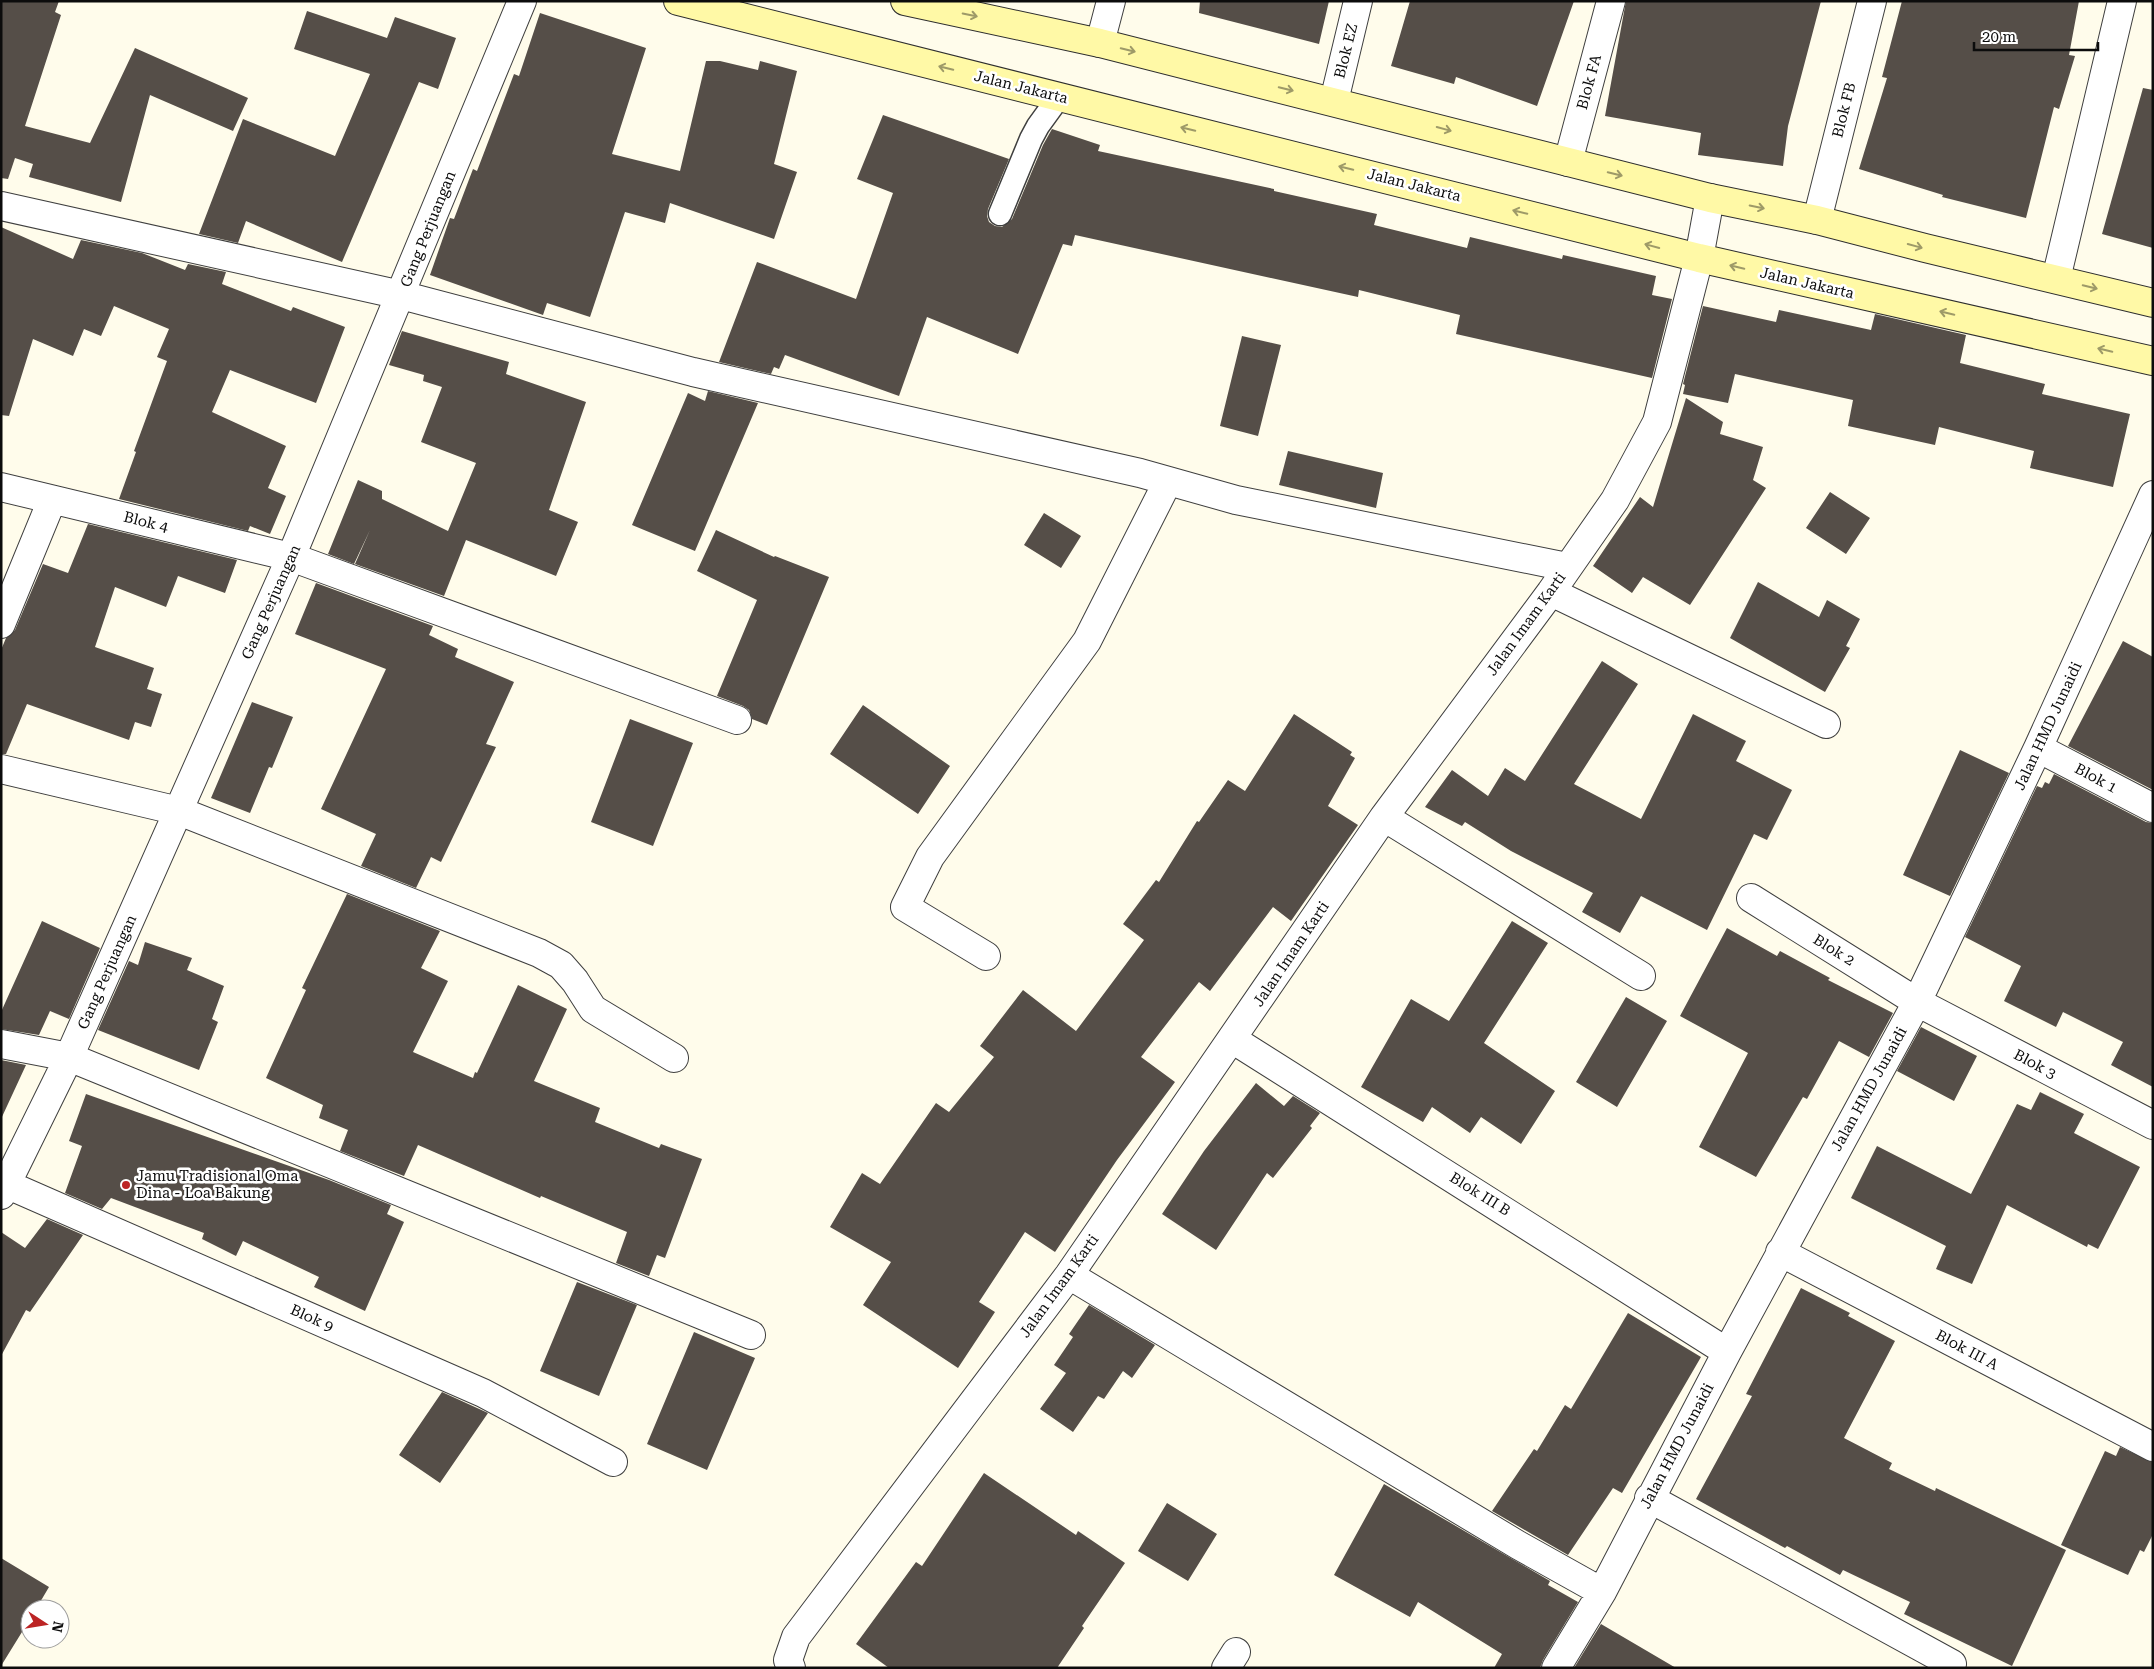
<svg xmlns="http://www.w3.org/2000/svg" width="2154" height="1669" font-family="'Roboto Serif',serif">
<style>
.building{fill:#554e48}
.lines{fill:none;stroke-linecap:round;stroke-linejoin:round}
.service-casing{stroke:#3f3f3f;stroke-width:25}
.minor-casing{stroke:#3f3f3f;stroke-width:30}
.secondary-casing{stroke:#2e2e2e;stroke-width:30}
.service{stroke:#fff;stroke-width:22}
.minor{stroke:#fff;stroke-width:28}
.secondary{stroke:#fff9a6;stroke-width:28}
.oneway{stroke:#9e9a68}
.poi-dot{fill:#bc2424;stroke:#fff;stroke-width:2}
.labels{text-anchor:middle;stroke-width:5;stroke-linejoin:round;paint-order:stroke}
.street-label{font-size:15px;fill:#0c0c0c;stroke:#fff}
.poi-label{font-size:15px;fill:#0c0c0c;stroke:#fff;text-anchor:start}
</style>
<rect width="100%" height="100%" fill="#fffceb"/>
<path class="building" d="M 1,1 L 59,1 L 55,12 L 61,15 L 25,126 L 90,143 L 135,48 L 248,98 L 233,131 L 150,95 L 121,202 L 29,177 L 33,164 L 15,158 L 8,179 L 1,178 Z
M 1200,1 L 1329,1 L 1319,44 L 1199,13 Z
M 1410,1 L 1574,1 L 1537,106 L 1456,77 L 1454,84 L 1391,66 Z
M 1626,1 L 1821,1 L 1788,126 L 1783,166 L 1698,155 L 1701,133 L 1605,116 Z
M 1902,1 L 2079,1 L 2069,55 L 2075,56 L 2059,109 L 2054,107 L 2026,218 L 1942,197 L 1943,195 L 1859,169 L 1887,78 L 1882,77 Z
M 307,11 L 387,38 L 395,17 L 456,38 L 438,89 L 419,82 L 342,262 L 246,221 L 238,243 L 199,234 L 243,119 L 335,156 L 370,74 L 294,49 Z
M 540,13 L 646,48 L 612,154 L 680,171 L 706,61 L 720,61 L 758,70 L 760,61 L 797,71 L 774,164 L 797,172 L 774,239 L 670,203 L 665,223 L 625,212 L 590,317 L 547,303 L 543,315 L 430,275 L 450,218 L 454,219 L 473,169 L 477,171 L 514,74 L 519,76 Z
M 2143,88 L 2153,90 L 2153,248 L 2102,234 Z
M 883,115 L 1009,159 L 988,209 L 987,216 L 989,222 L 995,226 L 1002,227 L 1012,219 L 1043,145 L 1052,129 L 1100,145 L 1098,151 L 1274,189 L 1274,191 L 1377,214 L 1374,225 L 1467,248 L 1470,237 L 1562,259 L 1563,255 L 1656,276 L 1652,295 L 1672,299 L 1652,378 L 1456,334 L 1460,315 L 1359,290 L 1358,297 L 1075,235 L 1072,246 L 1063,244 L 1018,354 L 927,317 L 899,396 L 785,355 L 779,369 L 774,367 L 771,374 L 719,362 L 757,262 L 856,299 L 893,193 L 857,179 Z
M 1,227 L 73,259 L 81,240 L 142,253 L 185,270 L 188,264 L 226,272 L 222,284 L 291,311 L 293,307 L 345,327 L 316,403 L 230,370 L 212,412 L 286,446 L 268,488 L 286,496 L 270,534 L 250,526 L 248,531 L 119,499 L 136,452 L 134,451 L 167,361 L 157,357 L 169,329 L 114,306 L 101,336 L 84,329 L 73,356 L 33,339 L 9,416 L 1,415 Z
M 1703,306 L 1776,322 L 1779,310 L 1871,330 L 1875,314 L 1966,335 L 1960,363 L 2045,384 L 2042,394 L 2130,414 L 2113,487 L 2030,468 L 2034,451 L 1939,427 L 1935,445 L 1848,426 L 1853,400 L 1735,374 L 1728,403 L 1683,394 L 1685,385 L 1683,384 Z
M 402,331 L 509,362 L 506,374 L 586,402 L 549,510 L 578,522 L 556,576 L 466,540 L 444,596 L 355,564 L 370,530 L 354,564 L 328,554 L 358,480 L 382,491 L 382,499 L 448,531 L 476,463 L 421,442 L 442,387 L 423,381 L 424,375 L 389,365 Z
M 1242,336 L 1281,345 L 1258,436 L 1220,426 Z
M 708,391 L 758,403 L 695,551 L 632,525 L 688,393 L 705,401 Z
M 1686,398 L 1723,422 L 1720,434 L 1763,447 L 1753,480 L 1766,488 L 1690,605 L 1643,577 L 1632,593 L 1593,566 L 1640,497 L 1653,507 Z
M 1288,451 L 1383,473 L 1376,508 L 1279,485 Z
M 1830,492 L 1870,518 L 1846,554 L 1806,528 Z
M 1044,513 L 1081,536 L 1061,568 L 1024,545 Z
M 88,524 L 237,560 L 225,593 L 178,576 L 166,607 L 115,587 L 95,647 L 154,668 L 147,689 L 162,694 L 151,727 L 135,722 L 129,740 L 27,704 L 6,754 L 1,754 L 1,650 L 6,638 L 15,630 L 43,564 L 68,573 Z
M 716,530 L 774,557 L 775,556 L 829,577 L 767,725 L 752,719 L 749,710 L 743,706 L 717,696 L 757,600 L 697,571 Z
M 1758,582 L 1819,617 L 1827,600 L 1860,619 L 1846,646 L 1850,648 L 1825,692 L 1730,638 Z
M 316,583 L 433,626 L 429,635 L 458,649 L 455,657 L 514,682 L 486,744 L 496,747 L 441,862 L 431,857 L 416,888 L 361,866 L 376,834 L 321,809 L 386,669 L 295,634 Z
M 2123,641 L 2153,657 L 2153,790 L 2068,746 Z
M 1602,661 L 1638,684 L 1574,784 L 1641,819 L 1693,714 L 1746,741 L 1736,761 L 1792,790 L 1767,840 L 1754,834 L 1707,930 L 1641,896 L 1620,933 L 1582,912 L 1593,893 L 1511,851 L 1465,822 L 1462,826 L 1425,807 L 1452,770 L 1488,796 L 1505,768 L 1525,781 Z
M 252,702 L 293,717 L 272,768 L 269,767 L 250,813 L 211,798 Z
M 863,705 L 950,766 L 918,814 L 830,754 Z
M 1294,714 L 1352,752 L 1350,755 L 1355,758 L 1328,806 L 1358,825 L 1291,921 L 1273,907 L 1210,991 L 1199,982 L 1141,1057 L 1175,1082 L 1117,1160 L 1055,1252 L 1025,1232 L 979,1302 L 995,1312 L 958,1368 L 863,1305 L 891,1262 L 830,1227 L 862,1173 L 880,1184 L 936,1103 L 949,1112 L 994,1057 L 980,1046 L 1023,990 L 1076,1031 L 1144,940 L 1123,924 L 1156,880 L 1159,882 L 1197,821 L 1199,822 L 1228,780 L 1245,791 Z
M 630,719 L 693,743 L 653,846 L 591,822 Z
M 1960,750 L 2009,773 L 1950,896 L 1903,875 Z
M 2054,774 L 2146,822 L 2153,823 L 2153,1087 L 2111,1065 L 2123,1042 L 2063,1012 L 2056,1027 L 2004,1001 L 2021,966 L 1965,937 L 2037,786 L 2042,788 L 2045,782 L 2049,784 Z
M 347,894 L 440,931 L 421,968 L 448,981 L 413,1052 L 473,1078 L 475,1072 L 477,1073 L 518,985 L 567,1009 L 534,1081 L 600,1108 L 595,1122 L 659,1148 L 661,1144 L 702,1159 L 665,1258 L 657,1255 L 649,1276 L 616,1263 L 627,1232 L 541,1196 L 540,1198 L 418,1145 L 404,1176 L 340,1151 L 348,1130 L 319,1118 L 323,1105 L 266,1078 L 306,990 L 302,988 Z
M 42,921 L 100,948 L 69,1019 L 50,1011 L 39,1035 L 1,1029 L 1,1012 Z
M 1512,921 L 1548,943 L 1484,1043 L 1555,1091 L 1521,1144 L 1481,1117 L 1470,1133 L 1432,1107 L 1423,1122 L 1361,1087 L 1411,999 L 1449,1021 Z
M 1727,928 L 1777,956 L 1780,951 L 1830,978 L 1828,980 L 1893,1013 L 1869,1057 L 1839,1041 L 1807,1099 L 1803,1097 L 1756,1177 L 1699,1147 L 1748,1053 L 1680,1016 Z
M 145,942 L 192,958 L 187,970 L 224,986 L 212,1019 L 218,1022 L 199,1070 L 98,1030 L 129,961 L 138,965 Z
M 1626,997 L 1667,1021 L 1617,1107 L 1576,1082 Z
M 1921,1027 L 1977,1056 L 1954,1101 L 1897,1071 Z
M 1,1060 L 26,1065 L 1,1119 Z
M 1256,1083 L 1284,1106 L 1293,1096 L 1320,1113 L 1310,1126 L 1312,1128 L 1273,1178 L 1267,1173 L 1216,1250 L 1162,1214 L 1204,1151 Z
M 2040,1092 L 2084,1114 L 2074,1133 L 2140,1167 L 2098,1249 L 2088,1244 L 2087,1247 L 2007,1205 L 1972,1284 L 1936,1269 L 1946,1246 L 1851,1198 L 1877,1146 L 1971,1194 L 2017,1104 L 2031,1110 Z
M 86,1094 L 329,1180 L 391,1205 L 387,1214 L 404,1222 L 365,1311 L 314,1287 L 319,1277 L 243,1241 L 236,1256 L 202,1239 L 204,1233 L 111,1198 L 102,1209 L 65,1193 L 82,1146 L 69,1141 Z
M 47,1219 L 83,1235 L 30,1312 L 26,1310 L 1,1356 L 1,1232 L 25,1248 Z
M 577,1282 L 637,1305 L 599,1396 L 540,1371 Z
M 1801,1288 L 1850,1313 L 1848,1316 L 1895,1341 L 1844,1438 L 1892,1463 L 1889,1469 L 1935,1491 L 1936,1488 L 2066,1550 L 2012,1666 L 1904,1614 L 1910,1602 L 1843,1570 L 1840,1575 L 1787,1546 L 1785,1548 L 1696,1499 L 1752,1396 L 1746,1394 Z
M 1089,1305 L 1155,1345 L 1132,1378 L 1123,1371 L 1104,1399 L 1098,1396 L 1073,1432 L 1040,1409 L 1066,1373 L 1054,1365 L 1073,1337 L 1069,1334 Z
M 1628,1313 L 1701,1357 L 1622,1493 L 1613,1488 L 1568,1555 L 1492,1511 L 1534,1449 L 1537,1451 L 1565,1405 L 1571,1409 Z
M 694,1332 L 755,1358 L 707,1470 L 647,1444 Z
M 442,1392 L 488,1413 L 440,1483 L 399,1455 Z
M 2120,1447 L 2153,1462 L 2153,1534 L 2144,1552 L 2140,1550 L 2128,1575 L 2061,1545 L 2105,1451 L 2116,1456 Z
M 984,1473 L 1076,1535 L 1078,1531 L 1125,1563 L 1082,1626 L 1084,1628 L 1057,1668 L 889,1668 L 856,1644 L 916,1562 L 922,1566 Z
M 1384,1484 L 1550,1581 L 1548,1585 L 1578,1602 L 1543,1660 L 1540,1668 L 1494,1668 L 1502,1654 L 1418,1602 L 1410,1617 L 1334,1575 Z
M 1167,1503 L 1217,1534 L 1188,1581 L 1138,1551 Z
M 1,1558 L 49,1587 L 36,1609 L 30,1609 L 30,1619 L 1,1666 Z
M 1601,1624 L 1676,1668 L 1574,1668 Z"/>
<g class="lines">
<g class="service-casing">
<path id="service" d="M 1000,214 L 1031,139 L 1038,126 L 1059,97"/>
</g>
<g class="minor-casing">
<path id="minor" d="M 1100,43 L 1111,1
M 1334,101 L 1358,1
M 1568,162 L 1611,1
M 1,206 L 401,295 L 693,372 L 1140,473 L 1236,500 L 1567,567
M 1817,220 L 1872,1
M 2056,279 L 2122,1
M 1,487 L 291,557 L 737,720
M 1551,592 L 1826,724
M 1,624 L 52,500
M 2038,748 L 2153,808
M 1,769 L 179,811 L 539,953 L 561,965 L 575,981 L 593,1009 L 674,1058
M 1384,817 L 1641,976
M 1751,898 L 1917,1002 L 2153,1125
M 986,956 L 905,907 L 930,857 L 1087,641 L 1168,481
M 1232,1039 L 1727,1352
M 1,1044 L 69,1057 L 751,1335
M 6,1184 L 483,1393 L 613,1462
M 1,1195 L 69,1057 L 291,557 L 522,1
M 1780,1252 L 2153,1447
M 1069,1275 L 1518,1545 L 1602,1592
M 1649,1498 L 1952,1664 L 1950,1668
M 791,1668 L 788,1660 L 796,1637 L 1069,1275 L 1384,817 L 1551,592 L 1615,500 L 1657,422 L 1699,258 L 1710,198
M 1226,1668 L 1236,1652
M 1556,1668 L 1602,1592 L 1727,1352 L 1917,1002 L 2038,748 L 2153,495"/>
</g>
<g class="secondary-casing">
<path id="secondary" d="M 678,1 L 1699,258 L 2153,361
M 905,1 L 1100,43 L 1710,198 L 1817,220 L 1925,248 L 2153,303"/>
</g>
<use href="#service" class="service"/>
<use href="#minor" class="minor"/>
<use href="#secondary" class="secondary"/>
</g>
<defs><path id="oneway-shaft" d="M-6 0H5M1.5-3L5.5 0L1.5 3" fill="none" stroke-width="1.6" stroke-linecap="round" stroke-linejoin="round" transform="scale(1.25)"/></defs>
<g class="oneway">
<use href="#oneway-shaft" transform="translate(970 15) rotate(12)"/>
<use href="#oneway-shaft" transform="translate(1128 50) rotate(14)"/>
<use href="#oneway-shaft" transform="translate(946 68) rotate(-166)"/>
<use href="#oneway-shaft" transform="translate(1286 89) rotate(14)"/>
<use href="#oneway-shaft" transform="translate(1188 129) rotate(-166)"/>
<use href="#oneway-shaft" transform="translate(1444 129) rotate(15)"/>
<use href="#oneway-shaft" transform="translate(1346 168) rotate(-166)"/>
<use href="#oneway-shaft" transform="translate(1615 174) rotate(14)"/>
<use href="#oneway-shaft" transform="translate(1757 207) rotate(12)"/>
<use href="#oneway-shaft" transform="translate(1520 212) rotate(-166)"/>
<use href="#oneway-shaft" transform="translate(1652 246) rotate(-165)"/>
<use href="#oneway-shaft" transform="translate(1915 246) rotate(15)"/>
<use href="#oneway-shaft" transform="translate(1737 267) rotate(-167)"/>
<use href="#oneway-shaft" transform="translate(2090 287) rotate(14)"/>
<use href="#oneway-shaft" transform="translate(1947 313) rotate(-167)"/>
<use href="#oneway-shaft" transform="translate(2105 350) rotate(-167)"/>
</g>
<circle class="poi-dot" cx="126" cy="1185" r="5"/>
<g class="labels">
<g class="street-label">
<text transform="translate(1346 51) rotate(-76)" y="5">Blok EZ</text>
<text transform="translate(1589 82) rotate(-75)" y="5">Blok FA</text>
<text transform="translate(1021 87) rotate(14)" y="5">Jalan Jakarta</text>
<text transform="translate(1844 110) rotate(-76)" y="5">Blok FB</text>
<text transform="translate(1414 185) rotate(14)" y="5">Jalan Jakarta</text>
<text transform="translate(428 229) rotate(-68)" y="5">Gang Perjuangan</text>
<text transform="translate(1807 283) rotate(13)" y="5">Jalan Jakarta</text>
<text transform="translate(146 522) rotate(14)" y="5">Blok 4</text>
<text transform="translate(271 602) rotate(-66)" y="5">Gang Perjuangan</text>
<text transform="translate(1526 624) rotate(-54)" y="5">Jalan Imam Karti</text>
<text transform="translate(2048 726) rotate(-65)" y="5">Jalan HMD Junaidi</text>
<text transform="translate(2096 778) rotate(28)" y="5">Blok 1</text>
<text transform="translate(1834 950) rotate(32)" y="5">Blok 2</text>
<text transform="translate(1291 954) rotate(-56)" y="5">Jalan Imam Karti</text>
<text transform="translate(107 972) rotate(-66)" y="5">Gang Perjuangan</text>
<text transform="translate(2035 1064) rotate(28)" y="5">Blok 3</text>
<text transform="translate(1869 1089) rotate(-61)" y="5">Jalan HMD Junaidi</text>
<text transform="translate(1480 1194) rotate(32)" y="5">Blok III B</text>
<text transform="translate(1059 1286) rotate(-54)" y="5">Jalan Imam Karti</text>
<text transform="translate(312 1318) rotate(24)" y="5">Blok 9</text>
<text transform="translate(1967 1350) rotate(28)" y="5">Blok III A</text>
<text transform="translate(1677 1446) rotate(-62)" y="5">Jalan HMD Junaidi</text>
</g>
<g class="poi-label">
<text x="136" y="1181">Jamu Tradisional Oma<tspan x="136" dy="17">Dina - Loa Bakung</tspan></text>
</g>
</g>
<rect width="2154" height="1669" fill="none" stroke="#0c0c0c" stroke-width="5"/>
<g transform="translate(45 1624) rotate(102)"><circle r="24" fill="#ffffff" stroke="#9e9e9e"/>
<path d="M0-4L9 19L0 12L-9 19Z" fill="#bc2424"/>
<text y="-8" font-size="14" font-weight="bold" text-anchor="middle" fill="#0c0c0c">N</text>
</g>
<path d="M1974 42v8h124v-8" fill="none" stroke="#0c0c0c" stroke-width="2.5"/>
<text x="1982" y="42" font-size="15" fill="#0c0c0c" stroke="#ffffff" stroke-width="4" paint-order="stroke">20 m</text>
</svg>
